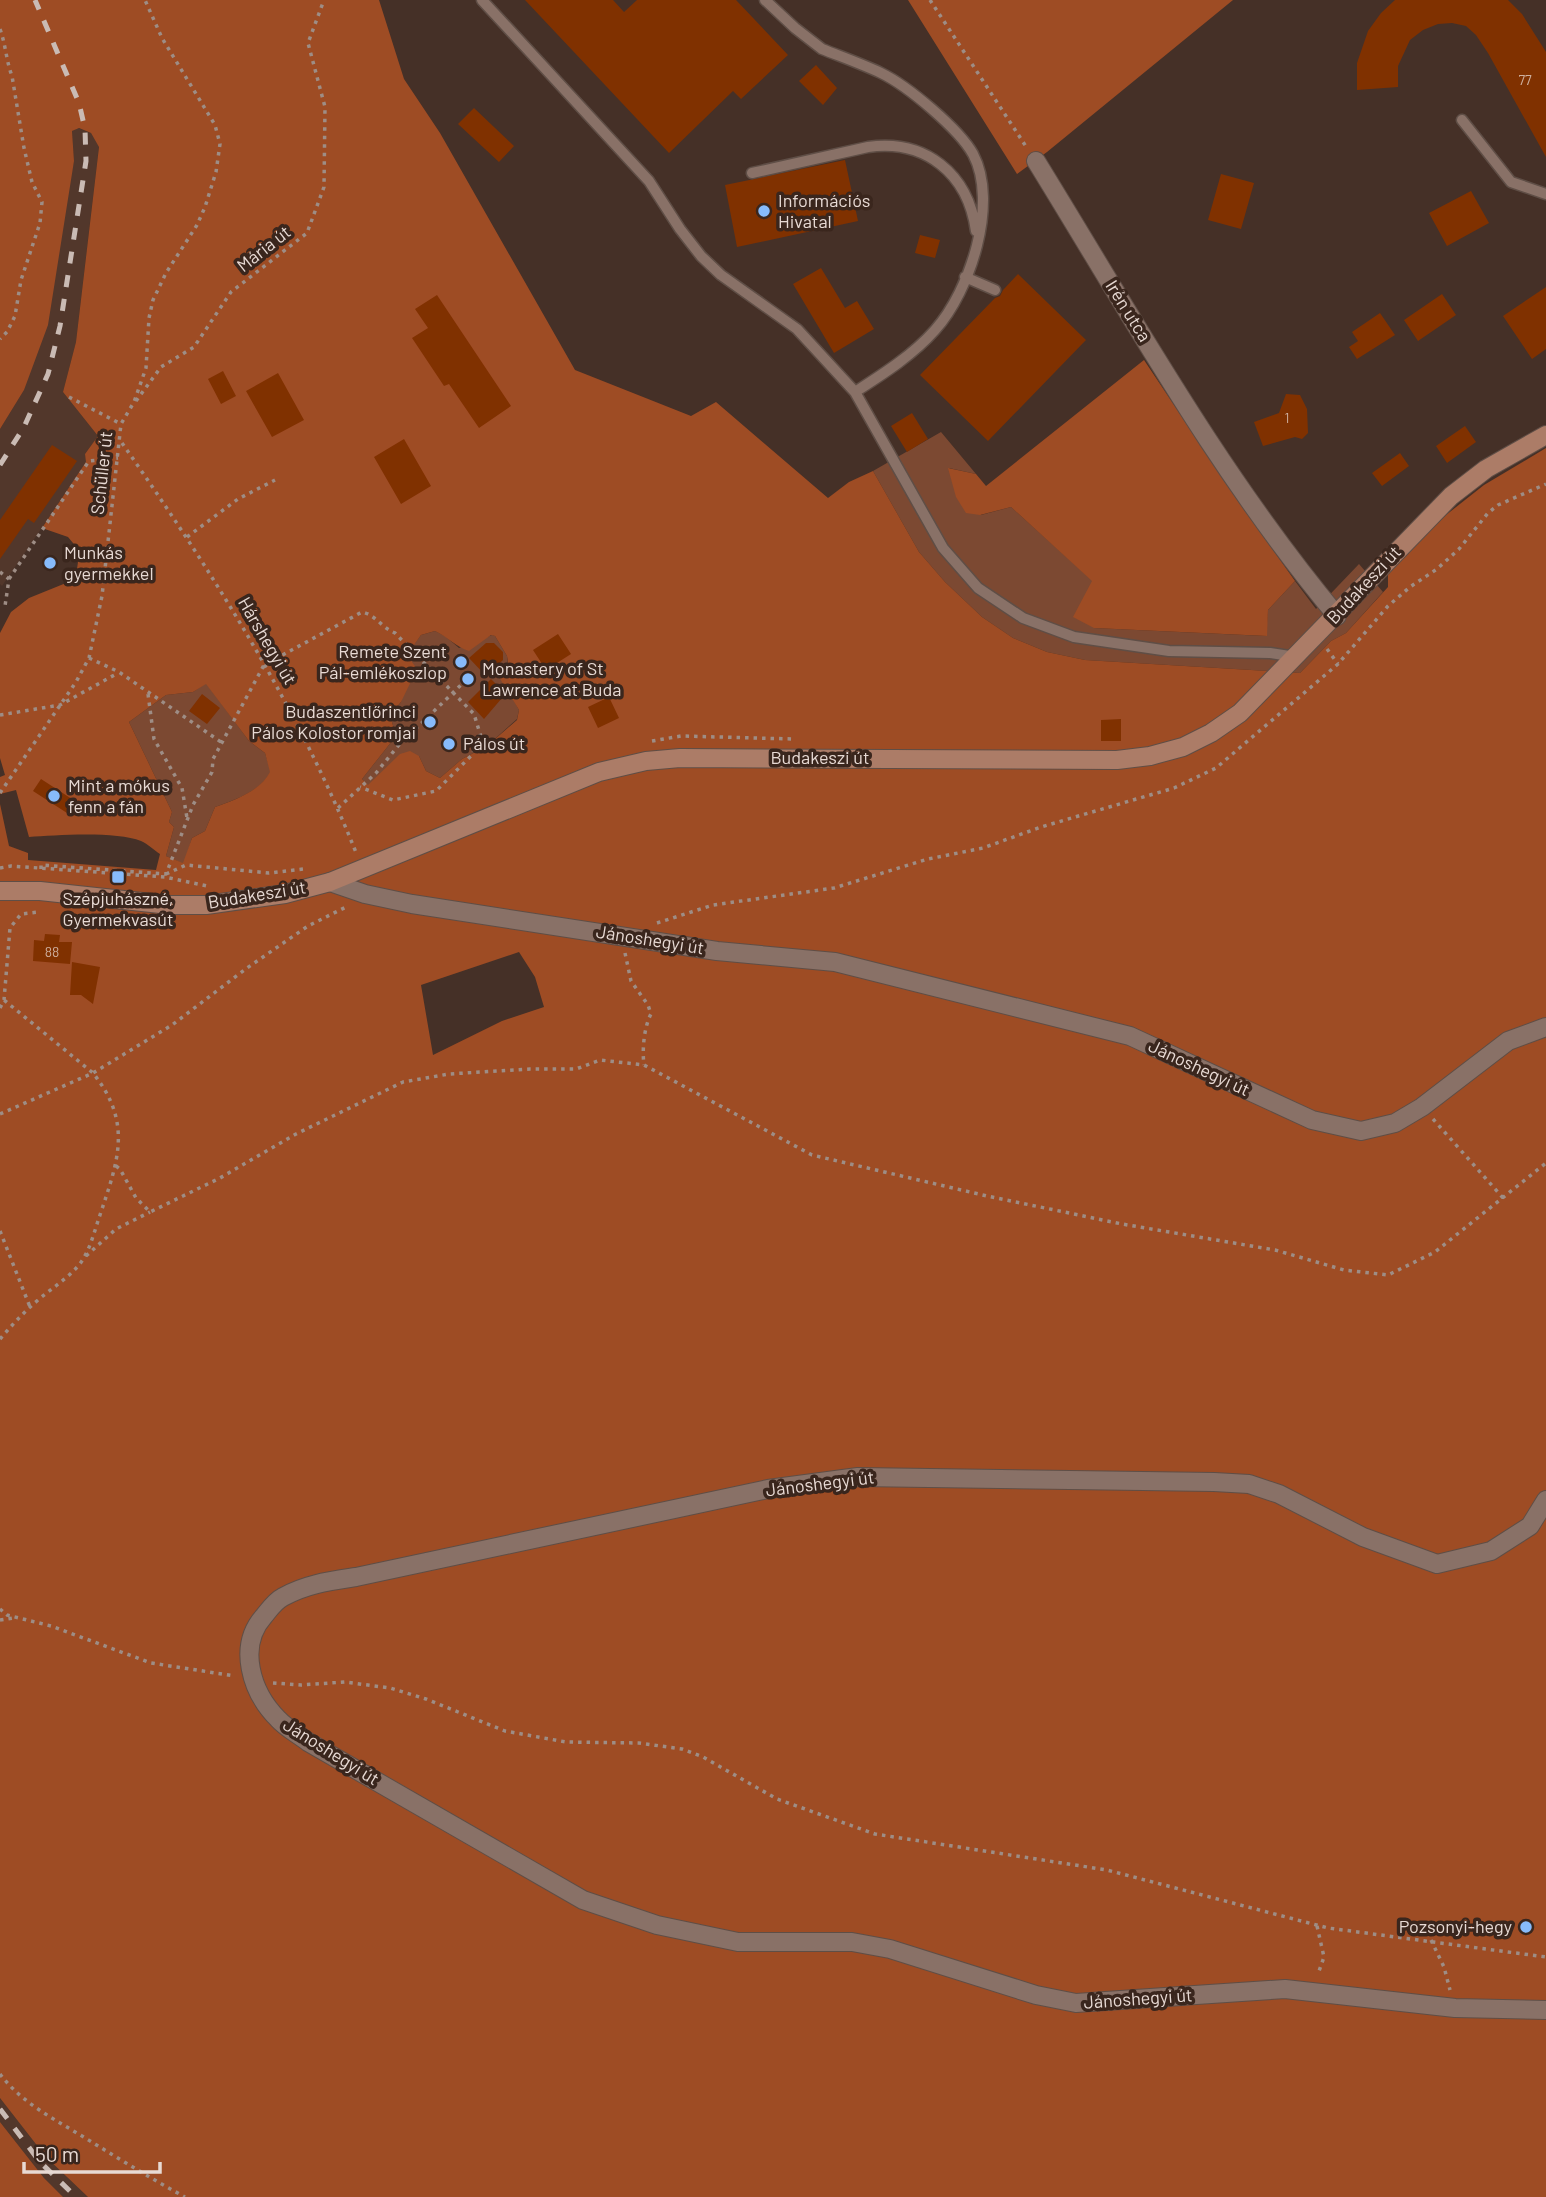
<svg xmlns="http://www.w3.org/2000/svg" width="1546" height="2197" font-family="Barlow,sans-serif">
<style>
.built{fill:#52372b}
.green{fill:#7c4932}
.forest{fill:#9e4c24;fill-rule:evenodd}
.building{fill:#803100}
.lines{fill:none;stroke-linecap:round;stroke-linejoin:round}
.lane-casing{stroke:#5f4e46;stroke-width:13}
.street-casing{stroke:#5f4e46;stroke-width:20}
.secondary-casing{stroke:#5f4e46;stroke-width:20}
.path{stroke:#9e8d85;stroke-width:3.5;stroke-dasharray:3.5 5;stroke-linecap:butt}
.lane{stroke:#897167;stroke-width:10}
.street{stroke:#897167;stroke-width:18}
.secondary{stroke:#ac7c67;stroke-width:18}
.rail{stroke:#cabbb4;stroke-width:5;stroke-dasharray:12 12;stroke-linecap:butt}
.poi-dot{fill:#87bbfb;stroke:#3a261d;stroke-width:2.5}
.labels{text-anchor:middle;stroke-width:7;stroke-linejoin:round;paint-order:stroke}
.number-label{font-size:14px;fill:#ceb09f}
.poi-label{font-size:18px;fill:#e8dad4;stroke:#3a261d;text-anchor:start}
.street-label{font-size:18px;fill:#e8dad4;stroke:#3a261d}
</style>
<rect width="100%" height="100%" fill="#453027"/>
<path class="built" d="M 78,128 L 91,133 L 99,146 L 76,342 L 63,392 L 98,436 L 85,454 L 87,462 L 2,586 L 0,584 L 0,429 L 24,390 L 74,161 L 72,131 Z
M 0,2098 L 46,2157 L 88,2197 L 63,2197 L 44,2178 L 0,2122 Z"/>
<path class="green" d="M 941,432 L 976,474 L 949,468 L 981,515 L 1011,507 L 1093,581 L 1094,628 L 1266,636 L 1268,610 L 1295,581 L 1316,609 L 1359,564 L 1383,592 L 1346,633 L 1331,641 L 1300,673 L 1085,660 L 1047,652 L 1013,638 L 982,617 L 945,582 L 919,552 L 873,471 Z
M 435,631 L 445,636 L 459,648 L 492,635 L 495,636 L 507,656 L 512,697 L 519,710 L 517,719 L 487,746 L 462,759 L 440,778 L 426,771 L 419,756 L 382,773 L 368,786 L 362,779 L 396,736 L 390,715 L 401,702 L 406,655 L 421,635 Z
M 206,683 L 249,741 L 265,753 L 271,772 C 260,791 235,800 215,807 L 205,831 L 192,838 L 184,864 L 166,856 L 174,827 L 169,822 L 172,812 L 129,722 L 166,695 L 193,692 Z"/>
<path class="forest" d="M 0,0 L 379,0 L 404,79 L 440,133 L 575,370 L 691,416 L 716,402 L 828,498 L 849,482 L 873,471 L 919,552 L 945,582 L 982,617 L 1013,638 L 1047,652 L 1085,660 L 1300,673 L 1331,641 L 1346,633 L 1388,587 L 1388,573 L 1446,515 L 1484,485 L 1546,448 L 1546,2197 L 88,2197 L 46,2157 L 0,2098 L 0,804 L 9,846 L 28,853 L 28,860 L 156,870 L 160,854 C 154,850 148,844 141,841 C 117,831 56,835 29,837 L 16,790 L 0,794 L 0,777 L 5,775 L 0,758 L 0,633 L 11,612 L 29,598 L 66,583 L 77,569 L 78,562 L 78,549 L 68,537 L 42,528 L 86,462 L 85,454 L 98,436 L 63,392 L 76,342 L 99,147 L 91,133 L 79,128 L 72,131 L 74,161 L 48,325 L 24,390 L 0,429 ZM 435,631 C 448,637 456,647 469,651 L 491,635 L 495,636 L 507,656 L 508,662 L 499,677 L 519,710 L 517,720 L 487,746 L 462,759 L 440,778 L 426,771 L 419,756 L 410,751 L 400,754 L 368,785 L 362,779 L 396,736 L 390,715 L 401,702 L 417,669 L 407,655 L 421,635 ZM 206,684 L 249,741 L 265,753 L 270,772 C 260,791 235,800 215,807 L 205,831 L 192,838 L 183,863 L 166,856 L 174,827 L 169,822 L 172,812 L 129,722 L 166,695 L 193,692 ZM 519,952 L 535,977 L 544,1007 L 502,1021 L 433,1055 L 421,985 Z
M 908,0 L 1233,0 L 1047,152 L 1017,174 Z
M 1144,360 L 1234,495 L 1295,581 L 1268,610 L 1267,636 L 1094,628 L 1073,617 L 1092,581 L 1011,507 L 980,515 L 966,513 L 956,497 L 948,468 L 976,474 L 986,486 Z
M 0,2122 L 44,2178 L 63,2197 L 0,2197 Z"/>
<path class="building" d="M 525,0 L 613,0 L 624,12 L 637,0 L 736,0 L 788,55 L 741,99 L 733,91 L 669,153 Z
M 1395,0 L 1508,0 L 1522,14 L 1546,52 L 1546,157 L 1488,53 L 1476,35 L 1466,26 L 1452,23 L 1438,24 L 1423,30 L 1410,40 L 1398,66 L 1398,87 L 1357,90 L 1357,63 L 1368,31 L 1381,13 Z
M 816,65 L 837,88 L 823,105 L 799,81 Z
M 474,108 L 514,146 L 499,162 L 458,124 Z
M 845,160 L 858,221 L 737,247 L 725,185 Z
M 1221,174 L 1254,183 L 1241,229 L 1208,220 Z
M 1471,191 L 1489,223 L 1447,246 L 1429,213 Z
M 920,235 L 940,240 L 935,258 L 915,253 Z
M 821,268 L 845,308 L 857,301 L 874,329 L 834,353 L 793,284 Z
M 1018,274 L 1086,340 L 988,441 L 920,375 L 995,298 L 1000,296 L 1003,290 Z
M 1546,287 L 1546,349 L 1532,359 L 1503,316 Z
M 1442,294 L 1456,315 L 1418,341 L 1404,320 Z
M 437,295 L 511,406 L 479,428 L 449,384 L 444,386 L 412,338 L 428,328 L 415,309 Z
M 1380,313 L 1395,335 L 1357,359 L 1349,347 L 1358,341 L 1352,332 Z
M 223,371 L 236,396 L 221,404 L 208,379 Z
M 278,373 L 304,420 L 272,437 L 246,391 Z
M 1286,394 L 1300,395 L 1307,409 L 1308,433 L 1302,439 L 1295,437 L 1263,446 L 1254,422 L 1279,413 Z
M 912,413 L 928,439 L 907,452 L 891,426 Z
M 1465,426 L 1476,442 L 1447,463 L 1436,446 Z
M 404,439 L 431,486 L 401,504 L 374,457 Z
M 52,445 L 77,461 L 34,523 L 28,519 L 0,559 L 0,520 Z
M 1400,453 L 1409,466 L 1382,486 L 1372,473 Z
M 558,634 L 571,654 L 546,670 L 533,650 Z
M 486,643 L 494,643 L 503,652 L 503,660 L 486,676 L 469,658 Z
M 491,679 L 502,690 L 502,698 L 484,719 L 468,702 Z
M 202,694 L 220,708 L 207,724 L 189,711 Z
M 609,697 L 619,718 L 598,728 L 588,707 Z
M 1121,719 L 1121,741 L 1101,741 L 1101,720 Z
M 41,779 L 75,801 L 67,813 L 33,791 Z
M 45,934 L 60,935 L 59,942 L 72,942 L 70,964 L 33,961 L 34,940 L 44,941 Z
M 72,962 L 100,967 L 93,1004 L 81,995 L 70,995 Z"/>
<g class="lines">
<g class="lane-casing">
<path id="lane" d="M 482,0 L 649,181 L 680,229 L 701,256 L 721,275 L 797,329 L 855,392 L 943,548 L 978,588 L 1023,618 L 1074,637 L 1169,651 L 1270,653 L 1296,657
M 765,0 L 795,28 L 822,49 C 842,57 862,64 881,73 C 908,86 959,129 973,154 C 999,203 970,291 935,330 C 913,355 883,374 855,392
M 1462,120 L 1511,182 L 1546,194
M 752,173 L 868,147 C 925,139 968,173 976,231
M 965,277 L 995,290"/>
</g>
<g class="street-casing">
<path id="street" d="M 1036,161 C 1131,315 1220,476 1337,616
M 330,882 L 365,894 L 412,904 L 717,951 L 835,962 L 1130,1036 L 1312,1120 L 1361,1131 L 1395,1123 L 1422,1107 L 1508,1041 L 1546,1027
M 1546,1500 L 1530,1526 L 1491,1551 L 1437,1564 L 1363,1537 L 1279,1494 L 1249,1484 L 1214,1482 L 858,1477 L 768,1489 L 356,1577 C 330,1581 306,1584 283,1597 C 275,1601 269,1610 264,1616 C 237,1646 251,1692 278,1719 C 286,1728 298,1734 308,1742 L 583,1900 L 657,1925 L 738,1942 L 852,1942 L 890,1949 L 1036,1995 L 1076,2003 L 1285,1989 L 1455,2008 L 1546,2010"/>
</g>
<g class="secondary-casing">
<path id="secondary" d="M 0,891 L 40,891 L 170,905 L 206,905 L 285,894 L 330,882 L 599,772 L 646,761 L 680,758 L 1117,760 L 1150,756 L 1183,747 L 1211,733 L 1240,713 L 1451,496 L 1486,469 L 1546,435"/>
</g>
<path class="path" d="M 930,0 L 1027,148
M 0,29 C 6,46 6,60 12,76 L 24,148 L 32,182 L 42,202 L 40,223 L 21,280 L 15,316 L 7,332 L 0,339
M 69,397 L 121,424
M 136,401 L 161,367 L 194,347 L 231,292 L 307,233 L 324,187 L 325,107 L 308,43 L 324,0
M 122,443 C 213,573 298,707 357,855
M 187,537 L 238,499 L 275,480
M 0,572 L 9,579 L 5,606
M 9,579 L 89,461 L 118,458
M 1327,649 L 1338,664
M 89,658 L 119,672 L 221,742
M 148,694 L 154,739 L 182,788 L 187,818
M 0,715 L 60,705 L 118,673
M 652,741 L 681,736 L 794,739
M 0,793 L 76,682 L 89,658 L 102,596 L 121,424 L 134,402 L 146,368 L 149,318 L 153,300 L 166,273 L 197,225 L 205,207 L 216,172 L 220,144 L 215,125 L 162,38 L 145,0
M 338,808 L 376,773 L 398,746 L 464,682
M 0,868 L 11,866 L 165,877 L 207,886
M 41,869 L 41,865 L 166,874 L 193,805 L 212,772 L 213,759 L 264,665 L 362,612 C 376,615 382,628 395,633 L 474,714 L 481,737 L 471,756 L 436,791 L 393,800 L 360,787
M 166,874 L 186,865 L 269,873 L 303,869
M 657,923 L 713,905 L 834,888 L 928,859 L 983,848 L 1041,827 L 1174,788 L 1216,768 L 1338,664 L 1388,606 L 1410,587 L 1437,569 L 1459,549 L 1488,513 L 1498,505 L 1546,484
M 625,953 L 631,981 L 648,1005 L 651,1014 C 644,1027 642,1050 644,1065
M 0,1008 L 4,1000 L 10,928 L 21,914 L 39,912
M 0,1114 L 93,1073 L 172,1025 L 247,968 L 308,926 L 348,906
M 1433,1119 L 1504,1199
M 116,1166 L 120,1169 L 136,1198 L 150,1212 L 220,1178 L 296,1134 L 403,1082 L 449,1074 L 530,1069 L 576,1069 L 600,1060 L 644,1065 L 812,1155 L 987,1196 L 1122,1224 L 1275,1250 L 1344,1270 L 1388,1275 L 1435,1252 L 1546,1163
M 0,1231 L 30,1307
M 86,1256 L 116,1229 L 150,1212
M 0,1339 C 12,1325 24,1312 38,1300 C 52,1288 67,1279 79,1265 C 90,1251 94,1232 100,1215 C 118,1161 133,1123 93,1073 L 4,1000
M 0,1609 L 7,1615 L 51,1626 L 151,1663 L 235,1676
M 0,1620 L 13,1618
M 273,1683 L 301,1685 L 345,1682 L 390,1688 L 426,1699 L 505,1731 L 566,1742 L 639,1743 L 682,1749 L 703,1757 L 777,1799 L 875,1834 L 1107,1870 L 1328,1928 L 1546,1957
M 1317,1926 L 1324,1957 L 1318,1974
M 1431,1940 L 1444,1967 L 1450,1990
M 0,2074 C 21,2102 52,2118 82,2136 C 116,2157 150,2178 185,2197"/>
<use href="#lane" class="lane"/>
<use href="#street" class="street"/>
<use href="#secondary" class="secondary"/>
<path class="rail" d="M 0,465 L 24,427 L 48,374 L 60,326 L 86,161 L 85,129 L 79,103 L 35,0
M 0,2109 L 40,2162 L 76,2197"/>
</g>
<g class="poi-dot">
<circle cx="764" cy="211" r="7"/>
<circle cx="50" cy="563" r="7"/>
<circle cx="461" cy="662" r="7"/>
<circle cx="468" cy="679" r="7"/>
<circle cx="430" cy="722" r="7"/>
<circle cx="449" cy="744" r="7"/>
<circle cx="54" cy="796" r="7"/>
<rect x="111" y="870" width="14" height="14" rx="3.5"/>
<circle cx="1526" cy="1927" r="7"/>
</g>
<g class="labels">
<g class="number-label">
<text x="1525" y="85">77</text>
<text x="1287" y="423">1</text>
<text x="52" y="957">88</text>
</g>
<g class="poi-label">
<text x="778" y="207">Információs<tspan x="778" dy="21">Hivatal</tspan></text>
<text x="64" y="559">Munkás<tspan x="64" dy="21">gyermekkel</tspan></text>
<text x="447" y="658" text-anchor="end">Remete Szent<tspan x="447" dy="21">Pál-emlékoszlop</tspan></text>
<text x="482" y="675">Monastery of St<tspan x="482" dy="21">Lawrence at Buda</tspan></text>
<text x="416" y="718" text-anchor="end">Budaszentlőrinci<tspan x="416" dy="21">Pálos Kolostor romjai</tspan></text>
<text x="463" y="750">Pálos út</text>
<text x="68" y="792">Mint a mókus<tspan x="68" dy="21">fenn a fán</tspan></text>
<text x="118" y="905" text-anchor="middle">Szépjuhászné,<tspan x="118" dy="21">Gyermekvasút</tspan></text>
<text x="1512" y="1933" text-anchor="end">Pozsonyi-hegy</text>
</g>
<g class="street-label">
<text transform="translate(264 249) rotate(-38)" y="6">Mária út</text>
<text transform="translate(1128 311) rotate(58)" y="6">Irén utca</text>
<text transform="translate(102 473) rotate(-84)" y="6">Schüller út</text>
<text transform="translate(1364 585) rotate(-47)" y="6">Budakeszi út</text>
<text transform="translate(267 641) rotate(60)" y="6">Hárshegyi út</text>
<text x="820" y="764">Budakeszi út</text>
<text transform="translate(257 895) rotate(-9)" y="6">Budakeszi út</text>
<text transform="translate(650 940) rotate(9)" y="6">Jánoshegyi út</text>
<text transform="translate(1199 1068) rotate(25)" y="6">Jánoshegyi út</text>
<text transform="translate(820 1484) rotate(-7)" y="6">Jánoshegyi út</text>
<text transform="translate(331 1752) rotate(32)" y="6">Jánoshegyi út</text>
<text transform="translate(1138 1999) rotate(-4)" y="6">Jánoshegyi út</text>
</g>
</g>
<path d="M24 2162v10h136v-10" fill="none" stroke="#e8dad4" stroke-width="3.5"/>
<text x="35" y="2162" font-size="21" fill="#e8dad4" stroke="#3a261d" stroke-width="5" paint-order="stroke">50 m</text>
</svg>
